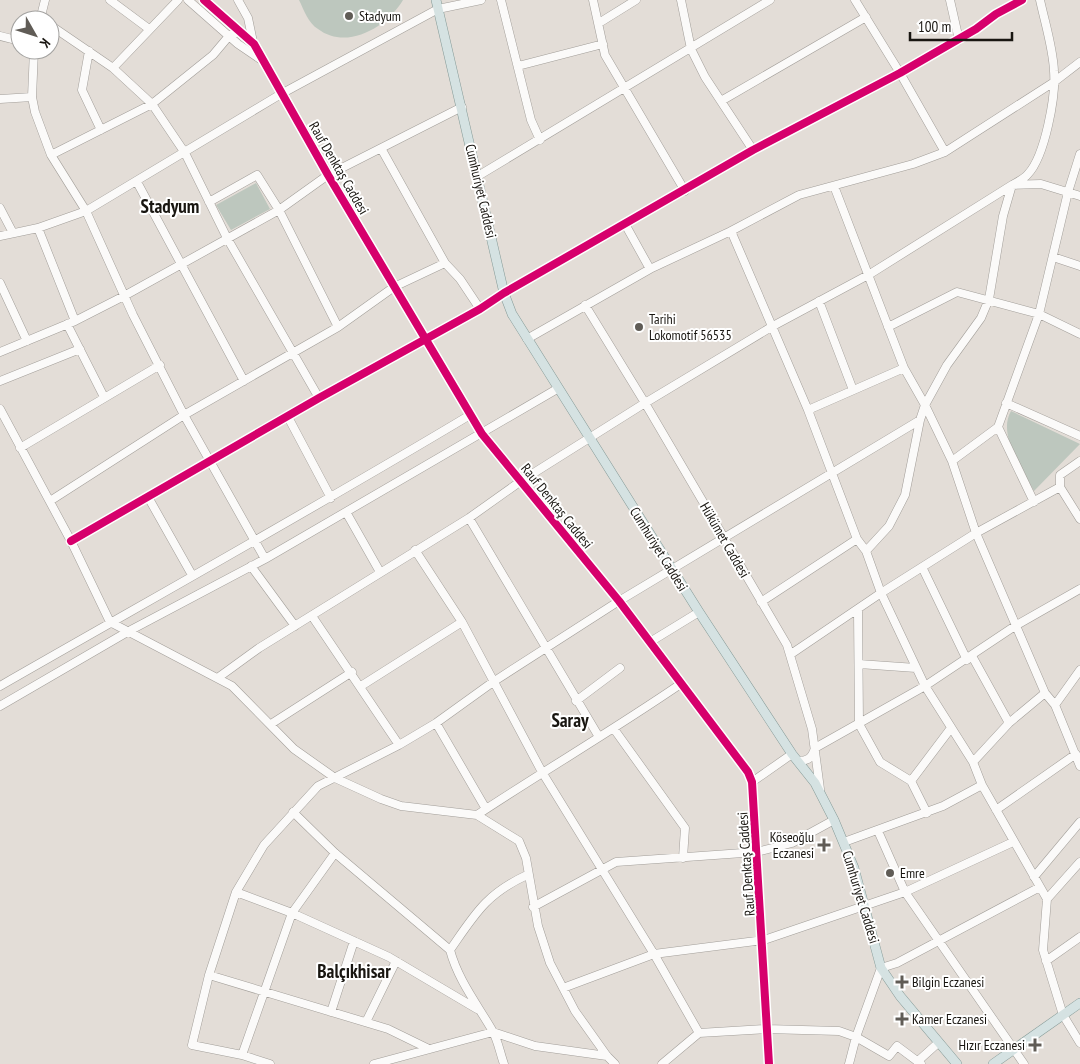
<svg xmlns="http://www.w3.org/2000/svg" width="1080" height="1064" font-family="'PT Sans Narrow',sans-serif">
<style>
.park{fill:#bdc7be}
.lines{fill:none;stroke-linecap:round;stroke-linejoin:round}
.minor-casing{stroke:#a29e99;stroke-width:9}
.major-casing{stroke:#859a97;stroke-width:10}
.minor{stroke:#fbfaf9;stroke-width:8}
.major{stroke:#d5e2e2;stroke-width:9}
.cycleway-casing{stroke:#fff;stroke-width:11}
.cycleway{stroke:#d6006c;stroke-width:8}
.poi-dot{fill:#605c56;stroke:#fff;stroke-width:2}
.labels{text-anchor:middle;stroke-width:4;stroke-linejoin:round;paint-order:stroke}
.poi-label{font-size:14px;fill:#191611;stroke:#fff;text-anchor:start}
.street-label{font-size:14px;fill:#191611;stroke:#fff}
.district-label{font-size:19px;font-weight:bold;fill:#191611;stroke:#fff}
</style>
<rect width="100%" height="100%" fill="#e3ddd7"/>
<path class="park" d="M 299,0 L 403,0 C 387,27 347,51 318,29 C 308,23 304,10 299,0 Z
M 256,183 L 270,209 L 231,230 L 216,205 Z
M 1011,411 L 1080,444 L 1034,491 C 1023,470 997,435 1011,411 Z"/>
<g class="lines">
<g class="minor-casing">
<path id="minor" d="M 110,0 L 149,29
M 188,0 L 238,44 L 260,59
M 204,0 L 254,44 L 328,175 L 482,434 L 619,601 L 748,772 L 752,782 L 769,1064
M 238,0 L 248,18 L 253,42
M 501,0 L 531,120 L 540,140
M 593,0 L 605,55 L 685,191
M 681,0 L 691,49 L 705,77 L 753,150
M 855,0 L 900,73 L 945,152
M 950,0 L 959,40
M 40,20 L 45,0
M 599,23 L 636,0
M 50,25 L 113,68 L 152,104 L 185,153 L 227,238 L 319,398
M 0,36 L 20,41
M 34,50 L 32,97 L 35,112 L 51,155 L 86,211 L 133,315 L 184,415 L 265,559
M 89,51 L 82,90 L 101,130
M 518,66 L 603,44
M 113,68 L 178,0
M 0,99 L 32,97
M 721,101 L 866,17
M 382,150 L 445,263 L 460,279 L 480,309
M 51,155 L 152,104 L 213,55 L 229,36 L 240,31
M 478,176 L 770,0
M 137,182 L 244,381
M 834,186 L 904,368 L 925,405 L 952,461 L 976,533 L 1045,693 L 1055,705 L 1080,766
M 209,202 L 257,175 L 279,210 L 338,327
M 0,208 L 13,233
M 625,224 L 650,269
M 38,228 L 75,321
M 731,231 L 808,410 L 857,539 L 866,551 L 881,593 L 925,686 L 973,762 L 982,785 L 1047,899 L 1043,950 L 1063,1015 L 1080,1043
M 0,236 L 38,228 L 86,211 L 281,94 L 438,9 L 481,0
M 1053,257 L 1080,266
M 0,283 L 27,341
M 819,301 L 853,390
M 585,305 L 645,403 L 787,645 L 812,729 L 820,789
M 67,324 L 104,397
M 888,327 L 957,292 L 1039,314 L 1080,334
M 527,339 L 650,269 L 731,231 L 799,195 L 913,164 L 945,152 L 1054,82 L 1080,62
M 0,352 L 75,321 L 124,296 L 279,210 L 328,175 L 462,107
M 0,381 L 80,349
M 1006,403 L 1080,436
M 0,409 L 71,541 L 110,622 L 232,686 L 294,749 L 335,778 L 381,799 L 401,806 L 477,815 L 519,841 L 526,858 L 538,926 L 550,963 L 575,1011 L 607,1056 L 615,1064
M 808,410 L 904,368
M 288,417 L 331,498
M 20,448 L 160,365
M 952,461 L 998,427
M 1080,461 L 1060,475 L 1060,487 L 1080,519
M 148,497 L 192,575
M 50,501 L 184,415 L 338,327 L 394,287 L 445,263
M 1034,502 L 998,427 L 1039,314 L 1068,192 L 1080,154
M 346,512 L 380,572
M 469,518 L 599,737
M 71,541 L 319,398 L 480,309 L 504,293 L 753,150 L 900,73 L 976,29 L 996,14 L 1022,0
M 415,550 L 462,622 L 542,772 L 654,954 L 699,1033
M 866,551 L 889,526 L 905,495 L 920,420 L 925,405 L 947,365 L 981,318 L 989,299 L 1003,216 L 1012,185 C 1017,182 1024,179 1028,174 C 1045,156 1056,96 1054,71 C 1053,48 1045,23 1040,0
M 251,566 L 295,626
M 923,569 L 967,660
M 761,602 L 857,539
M 858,611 L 859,724 L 880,762 L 911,781 L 927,813
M 312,616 L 399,745
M 650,642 L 699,612
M 791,654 L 881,593 L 976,533 L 1060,487
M 972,656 L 1009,723
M 859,664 L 916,668
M 219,677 L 259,648 L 469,518 L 521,481 L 645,403 L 773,326 L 870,274 L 1012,185 L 1041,184 L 1080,196
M 0,686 C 157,596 315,508 470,415
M 361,686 L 462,622
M 576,701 L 620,668
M 1055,705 L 1080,670
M 0,706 L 129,631 L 265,559 L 557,389
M 436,723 L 486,809
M 271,724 L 352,672
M 614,729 L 685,828 L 683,858
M 798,761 C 808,761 812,758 815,748 L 925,686 L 1015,626 L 1080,589
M 973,762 L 1009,723 L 1045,693
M 911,781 L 951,728
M 752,782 L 792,754
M 996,810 L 1076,754
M 293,812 L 335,853 L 450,950 C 458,980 477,1004 492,1030 C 498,1040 500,1053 504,1064
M 477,815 C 545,770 615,729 682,683
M 878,831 L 905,892 L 1024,1064
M 844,842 L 943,806 L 982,785
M 1034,877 L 1080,822
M 236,892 L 292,913 L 389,957 L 477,1009
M 1047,899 L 1080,862
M 533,907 L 616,862 L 757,852 L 792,843 L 834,820
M 450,950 C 475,914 486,894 527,875
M 1046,961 L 1080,937
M 209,975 L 388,1029 L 429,1049
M 563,988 L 654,954 L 764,940 L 905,892 L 1013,842
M 331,1012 L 354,941
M 366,1022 L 396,961
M 242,1055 L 292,913 L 335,853
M 918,1061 L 938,1043
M 270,1064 L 242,1055 L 192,1045 L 209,975 L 236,892 L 264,845 L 318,786 L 399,745 L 436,723 L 493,682 L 619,601 L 920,420
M 374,1064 L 493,1032 L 535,1046 L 607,1056
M 662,1064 L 699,1033 L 766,1029 L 839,1031 L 856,1037 L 889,1056 L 897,1046 L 921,1064
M 849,1064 L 856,1037 L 881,968 L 897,963 L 1040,887"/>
</g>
<g class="major-casing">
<path id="major" d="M 436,0 L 504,293 L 512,314 L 699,612 L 792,754 L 815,783 L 834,820 L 854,868 L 881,968 L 900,996 L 957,1064
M 993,1064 L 1080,1003"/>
</g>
<use href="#minor" class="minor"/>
<use href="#major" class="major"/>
<g class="cycleway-casing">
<path id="cycleway" d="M 204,0 L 254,44 L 328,175 L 482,434 L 619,601 L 748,772 L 752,782 L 769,1064
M 71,541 L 319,398 L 480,309 L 504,293 L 753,150 L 900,73 L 976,29 L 996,14 L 1022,0"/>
</g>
<use href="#cycleway" class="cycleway"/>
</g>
<g class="poi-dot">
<circle cx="349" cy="16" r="5"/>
<circle cx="639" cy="327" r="5"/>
<path d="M821.5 837.5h5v5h5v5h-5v5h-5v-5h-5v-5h5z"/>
<circle cx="890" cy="873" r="5"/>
<path d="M899.5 974.5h5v5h5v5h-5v5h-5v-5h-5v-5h5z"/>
<path d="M899.5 1011.5h5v5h5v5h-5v5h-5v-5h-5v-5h5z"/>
<path d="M1032.5 1037.5h5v5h5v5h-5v5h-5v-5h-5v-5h5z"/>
</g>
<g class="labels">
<g class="poi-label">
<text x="359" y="21">Stadyum</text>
<text x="649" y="324">Tarihi<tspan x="649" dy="16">Lokomotif 56535</tspan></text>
<text x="814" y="842" text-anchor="end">Köseoğlu<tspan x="814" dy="16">Eczanesi</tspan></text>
<text x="900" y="878">Emre</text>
<text x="912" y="987">Bilgin Eczanesi</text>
<text x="912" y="1024">Kamer Eczanesi</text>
<text x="1025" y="1050" text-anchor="end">Hızır Eczanesi</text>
</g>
<g class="street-label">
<text transform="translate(339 168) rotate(60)" y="5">Rauf Denktaş Caddesi</text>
<text transform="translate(481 191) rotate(77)" y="5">Cumhuriyet Caddesi</text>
<text transform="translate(557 506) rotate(51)" y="5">Rauf Denktaş Caddesi</text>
<text transform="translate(725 540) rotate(60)" y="5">Hükümet Caddesi</text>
<text transform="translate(659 549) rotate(58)" y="5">Cumhuriyet Caddesi</text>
<text transform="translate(746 864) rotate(-94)" y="5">Rauf Denktaş Caddesi</text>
<text transform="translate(861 897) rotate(73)" y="5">Cumhuriyet Caddesi</text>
</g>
<g class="district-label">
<text x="170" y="213">Stadyum</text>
<text x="570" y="727">Saray</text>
<text x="354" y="978">Balçıkhisar</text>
</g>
</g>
<g transform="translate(35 35) rotate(129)"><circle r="24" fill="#ffffff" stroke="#a3a2a0"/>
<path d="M0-4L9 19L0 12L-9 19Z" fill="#605c56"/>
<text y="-8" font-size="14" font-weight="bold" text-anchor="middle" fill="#191611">K</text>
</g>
<path d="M910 32v8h102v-8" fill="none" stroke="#191611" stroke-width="2.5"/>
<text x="918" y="32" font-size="15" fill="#191611" stroke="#ffffff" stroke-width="4" paint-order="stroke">100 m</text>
</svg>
